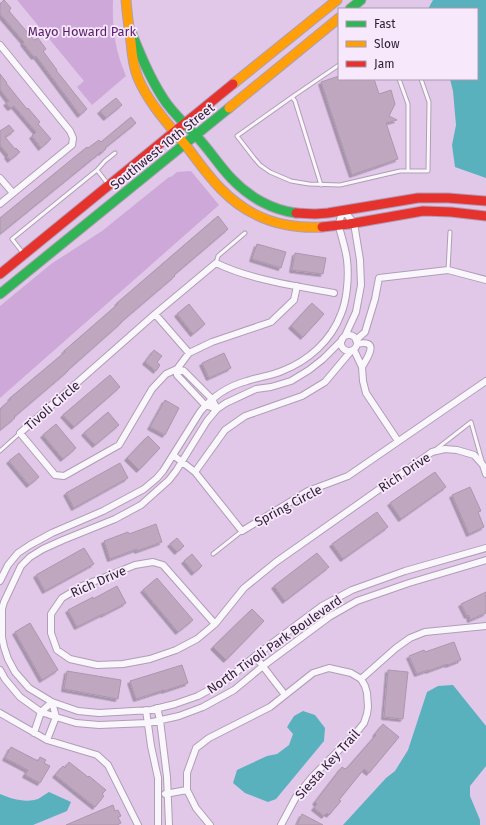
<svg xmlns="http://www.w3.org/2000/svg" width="486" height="825" font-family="'Fira Sans',sans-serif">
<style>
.green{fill:#cda8d9}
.water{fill:#58b1bd}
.building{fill:#bfa8bf;stroke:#ac96ad;filter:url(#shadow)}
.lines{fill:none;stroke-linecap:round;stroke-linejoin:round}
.lane-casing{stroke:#b09db6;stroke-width:5}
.street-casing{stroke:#b09db6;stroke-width:8}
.fast-casing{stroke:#b09db6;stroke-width:11}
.slow-casing{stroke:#b09db6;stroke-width:11}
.jam-casing{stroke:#b09db6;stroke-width:11}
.lane{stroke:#faf7fc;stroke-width:3}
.street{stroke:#faf7fc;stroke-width:6}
.fast{stroke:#30b455;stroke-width:9}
.slow{stroke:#ff9f0a;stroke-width:9}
.jam{stroke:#e5322d;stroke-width:9}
.labels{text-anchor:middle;stroke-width:3.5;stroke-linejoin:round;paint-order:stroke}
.park-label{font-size:13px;fill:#591c6b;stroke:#f7e9fb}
.street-label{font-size:13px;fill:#312037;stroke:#f7e9fb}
</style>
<defs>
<filter id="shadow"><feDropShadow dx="-2.5" dy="2.5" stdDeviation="0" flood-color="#0004"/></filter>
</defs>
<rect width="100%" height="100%" fill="#e1c8e9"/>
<path class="green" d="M 17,0 L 113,0 C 112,30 115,49 126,76 L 92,105 L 77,87 L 84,81 Z
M 191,171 L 219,205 L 0,398 L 0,306 L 51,264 L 102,231 L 169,177 L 171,177 L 177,172 Z"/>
<path class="water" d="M 433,0 L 486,0 L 486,178 L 455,167 L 452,145 L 456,125 L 453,91 L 450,79 L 477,79 L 477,9 L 428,9 Z
M 453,685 L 486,726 L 486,766 L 470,786 L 470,796 L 480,820 L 480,825 L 343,825 L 386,778 L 395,771 L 408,750 L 427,692 L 438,686 Z
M 303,711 L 315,715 L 325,728 L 324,741 L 276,799 L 268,802 L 245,793 L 233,783 L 237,770 L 267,756 L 277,754 L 289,745 L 293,734 L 287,727 L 294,716 Z
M 49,792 L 71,802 L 67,811 L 33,825 L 0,825 L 0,794 C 12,799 25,803 38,799 C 42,797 45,794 49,792 Z"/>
<path class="building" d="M 4,0 L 11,8 L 9,11 L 34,40 L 38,38 L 46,49 L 43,51 L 57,70 L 56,70 L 87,109 L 80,115 L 36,56 L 34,57 L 23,43 L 24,42 L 0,14 L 0,4 Z
M 0,74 L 7,83 L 6,83 L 27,109 L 28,108 L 40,122 L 38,124 L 51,139 L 41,148 L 32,136 L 36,132 L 14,106 L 10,108 L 6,103 L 9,101 L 0,89 Z
M 339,76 L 339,79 L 374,79 L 379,94 L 391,90 L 395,104 L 389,116 L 397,120 L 386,123 L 398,159 L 352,175 L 321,82 Z
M 116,98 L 122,105 L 106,118 L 100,111 Z
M 131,117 L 136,123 L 105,148 L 106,149 L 101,153 L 101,152 L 0,234 L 0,218 L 87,147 L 88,148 L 99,140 L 101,142 Z
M 9,125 L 14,131 L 5,137 L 15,149 L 16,148 L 20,152 L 10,160 L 7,156 L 8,155 L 0,145 L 0,131 Z
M 218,216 L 228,229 L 174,275 L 175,276 L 121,322 L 121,323 L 68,370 L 68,371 L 14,417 L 15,418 L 0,430 L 0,409 L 11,399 L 10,398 L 65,352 L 64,351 L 118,304 L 117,303 Z
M 257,244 L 286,252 L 281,268 L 252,259 Z
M 295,253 L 326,258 L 323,274 L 292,270 Z
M 312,303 L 324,314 L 303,337 L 291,326 Z
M 189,304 L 205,324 L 193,334 L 177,314 Z
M 154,350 L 162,356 L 157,362 L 160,365 L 156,371 L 145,362 Z
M 224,353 L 231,368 L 209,378 L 202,363 Z
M 110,375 L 120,387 L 74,427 L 63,415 Z
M 165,400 L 179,408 L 165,435 L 150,427 Z
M 108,412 L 119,425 L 95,445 L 84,433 Z
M 56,424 L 76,448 L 63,459 L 43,435 Z
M 148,436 L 160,448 L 139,470 L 127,458 Z
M 19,453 L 39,477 L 29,485 L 9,461 Z
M 120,463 L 128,478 L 74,508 L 66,493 Z
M 435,472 L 446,487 L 401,519 L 390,503 Z
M 470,487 L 481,511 L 478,512 L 484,527 L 469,534 L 452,495 Z
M 377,512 L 388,527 L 343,559 L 332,544 Z
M 156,524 L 162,542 L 137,551 L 137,549 L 110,559 L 104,541 L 128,532 L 129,534 Z
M 177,538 L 184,546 L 177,552 L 170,544 Z
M 84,548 L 94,564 L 45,591 L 36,575 Z
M 317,553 L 329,567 L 285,601 L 274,586 Z
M 192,554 L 202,566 L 194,573 L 184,561 Z
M 157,578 L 193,620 L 178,632 L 143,590 Z
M 117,586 L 126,603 L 103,615 L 103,614 L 77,627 L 68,610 L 93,597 L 93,599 Z
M 486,592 L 486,613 L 470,620 L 469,615 L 467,616 L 461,604 Z
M 252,609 L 264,621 L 226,660 L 213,647 Z
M 30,623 L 58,670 L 42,680 L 15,632 Z
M 454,642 L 461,660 L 448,665 L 447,664 L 428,671 L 428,670 L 417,674 L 409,656 L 424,650 L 425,652 Z
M 182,665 L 188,683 L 164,691 L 164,690 L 136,699 L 130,681 Z
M 388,670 L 408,672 L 403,719 L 384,717 Z
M 67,671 L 121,680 L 118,699 L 64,689 Z
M 383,724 L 399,737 L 369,773 L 364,769 L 339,800 L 341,801 L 329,815 L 327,813 L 324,816 L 314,808 L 317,804 L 315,802 L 342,767 L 345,769 L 348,767 L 376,735 L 375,734 Z
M 11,747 L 38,761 L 40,757 L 46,760 L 44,763 L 50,766 L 40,783 L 25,775 L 28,770 L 5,758 Z
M 69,762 L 88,777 L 89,776 L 106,790 L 102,794 L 104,796 L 95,807 L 55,775 L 63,766 L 65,768 Z
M 113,805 L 115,811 L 118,810 L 121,816 L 118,817 L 121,823 L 117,825 L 66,825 Z
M 302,814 L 323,825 L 297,825 Z"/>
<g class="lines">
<g class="lane-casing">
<path id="lane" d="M 339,65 L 292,97 L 237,136 L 254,158 L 260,165 L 270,172 L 291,181 L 309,184 L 340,185 L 400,171 L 428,171 L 429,102 L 421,79
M 399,79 L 408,104 L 408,171
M 292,97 L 295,101 L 321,185
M 97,170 L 105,161 L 115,153
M 23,253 L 12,239 L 97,170 L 108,184
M 216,263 L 218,256 L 245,233
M 448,270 L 450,232
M 435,450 L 471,422 L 482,461
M 0,451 L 20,433
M 213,554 L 242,531"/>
</g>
<g class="street-casing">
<path id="street" d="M 0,45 L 70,131 L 73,138 L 72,145 L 0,204
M 0,178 L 13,193
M 343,210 L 354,223 L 360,260 L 361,285 L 356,312 L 345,336
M 297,286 L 294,300 L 271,322 L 212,342 L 189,353 L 177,369 L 166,374 L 152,389 L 119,445 L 64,476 L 55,475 L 20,433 L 155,314 L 216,263 C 251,280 296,286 334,293
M 155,314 L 189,353
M341 343a8 8 0 1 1 16 0a8 8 0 1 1-16 0Z
M 342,340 L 323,359 L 309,370 L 291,381 L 271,387 L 256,389 L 226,403 L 217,409 L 207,421 L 176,471 L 169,480 L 141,505 L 115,519 L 63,540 L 43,549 L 30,557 L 21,566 L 4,602 L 2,609 L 2,637 L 4,647 L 8,659 L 15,672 L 29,688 L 52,702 L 78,711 L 99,713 L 151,710 L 175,704 L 198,696 L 227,680 L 255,656 L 322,606 L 352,590 L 405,571 L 486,548
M 356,340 L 365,332 L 375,299 L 379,278 L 448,270 L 486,280
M 357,344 C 380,339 368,357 362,367
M 354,350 L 362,367 L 363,381 L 366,393 L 398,441
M 351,351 L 325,382 L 302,396 L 245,416 L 225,430 L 195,472 L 242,531 L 308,491 L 348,476 L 486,381
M 177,369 L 184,371 L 212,399 L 217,409 L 205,405 L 177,375 Z
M 173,455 L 195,472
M 153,562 L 163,565 L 215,624 L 197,639 L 176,650 L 150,659 L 123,664 L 97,665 L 70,659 L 57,650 L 51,633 L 51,614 L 62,598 L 82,586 L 108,576 L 135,565 Z
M 0,581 L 8,565 L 18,553 L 30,545 L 52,533 L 103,511 L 144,489 L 157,478 L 163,471 L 200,412 C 212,397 228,386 247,381 C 258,377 271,376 282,371 C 308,361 331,341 341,314 C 347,300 349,276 347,260 C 346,251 343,242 341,234 C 340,231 339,227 339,225 C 339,220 342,215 343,210
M 215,624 L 244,588 L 276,562 L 432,452 L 445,449 L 457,450 L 474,455 L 483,465 L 486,474
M 255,656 L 285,695
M 0,670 L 5,679 L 20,697 L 41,712 L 56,717 L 76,723 L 99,725 L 148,723 L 179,716 L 203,707 L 234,690 L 263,666 L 329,617 L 357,601 L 409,583 L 486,560
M 361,679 L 396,648 L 410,638 L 425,632 L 486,626
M 157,708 L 160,720 L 167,777 L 169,825
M 146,710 L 151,746 L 158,778 L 158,825
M 0,713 L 47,740 L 97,755 L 108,765 L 138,825
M 34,733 L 41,712 L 52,702 L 56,717 L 47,740
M 165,794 L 187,790
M 210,825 L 196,808 L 187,790 L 187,773 L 196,748 L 209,738 L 270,707 L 313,673 L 329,668 L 351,673 L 361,679 L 365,686 L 367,693 L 368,707 L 367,714 L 364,723 L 356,733 L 313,776 L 296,797 L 281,825"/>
</g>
<g class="fast-casing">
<path id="fast" d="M 350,9 L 361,0
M 132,34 C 141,56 150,78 163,98 C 172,113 187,125 199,139 C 211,152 220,167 232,179 C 249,197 272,210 296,213
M 0,294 L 229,108"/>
</g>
<g class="slow-casing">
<path id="slow" d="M 126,0 C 127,14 129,28 131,42 C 132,54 133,66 138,78 C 149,104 169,125 187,147 C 198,161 208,176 221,189 C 249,218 282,229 322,227
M 233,84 L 337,0
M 229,108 L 339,18"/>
</g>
<g class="jam-casing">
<path id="jam" d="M 296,213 L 315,214 L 328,213 L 418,198 L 448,198 L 486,201
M 322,227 L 349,224 L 423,211 L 451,212 L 486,216
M 0,274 L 233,84"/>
</g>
<use href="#lane" class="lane"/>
<use href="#street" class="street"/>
<use href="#fast" class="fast"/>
<use href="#slow" class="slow"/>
<use href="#jam" class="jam"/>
</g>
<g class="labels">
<g class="park-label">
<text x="82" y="36">Mayo Howard Park</text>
</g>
<g class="street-label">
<text transform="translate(162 146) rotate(-39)" y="5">Southwest 10th Street</text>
<text transform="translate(52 405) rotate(-41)" y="5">Tivoli Circle</text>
<text transform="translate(404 472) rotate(-34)" y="5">Rich Drive</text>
<text transform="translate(288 505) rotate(-28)" y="5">Spring Circle</text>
<text transform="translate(98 581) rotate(-24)" y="5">Rich Drive</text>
<text transform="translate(274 644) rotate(-35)" y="5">North Tivoli Park Boulevard</text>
<text transform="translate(327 764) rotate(-48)" y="5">Siesta Key Trail</text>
</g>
</g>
<rect x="338" y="8" width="140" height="72" fill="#f7e9fb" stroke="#a899ad"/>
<rect x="346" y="21" width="20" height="6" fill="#30b455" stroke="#a899ad"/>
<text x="374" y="28" font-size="12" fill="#312037">Fast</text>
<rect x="346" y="41" width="20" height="6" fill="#ff9f0a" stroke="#a899ad"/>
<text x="374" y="48" font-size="12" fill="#312037">Slow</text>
<rect x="346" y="61" width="20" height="6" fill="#e5322d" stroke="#a899ad"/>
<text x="374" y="68" font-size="12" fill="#312037">Jam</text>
</svg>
